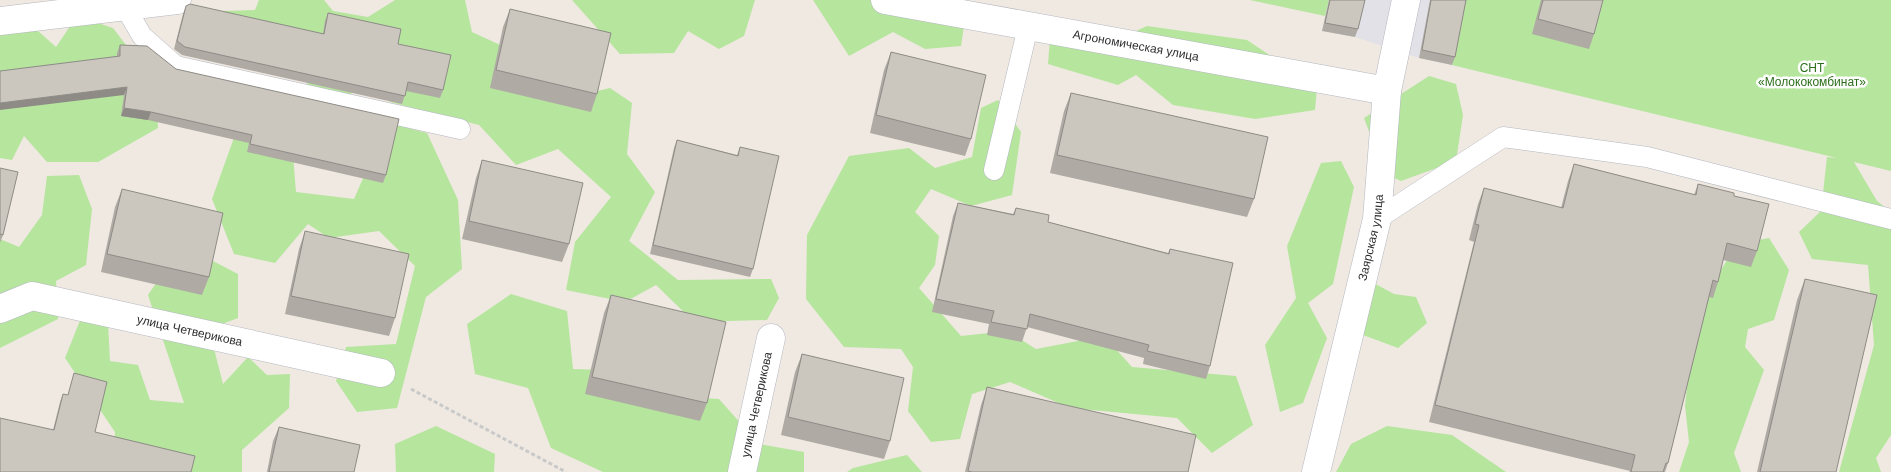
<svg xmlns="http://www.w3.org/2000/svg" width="1891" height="472" font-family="Helvetica,sans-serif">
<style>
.industrial{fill:#e3e1e8}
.green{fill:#b6e59e}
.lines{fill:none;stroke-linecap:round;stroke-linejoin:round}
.service-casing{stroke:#b4b7c1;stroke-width:21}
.minor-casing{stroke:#b4b7c1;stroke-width:29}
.path{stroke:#c9c9c9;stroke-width:3;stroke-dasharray:4 2.5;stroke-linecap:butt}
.service{stroke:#fff;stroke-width:20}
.minor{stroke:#fff;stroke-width:28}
.wall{fill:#afaba4}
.shaded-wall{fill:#8e8b86}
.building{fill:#cbc7bf;stroke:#8e8b86}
.labels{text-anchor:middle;stroke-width:5;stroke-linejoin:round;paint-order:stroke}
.street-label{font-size:12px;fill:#2e2e2e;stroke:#fff}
.park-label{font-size:12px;fill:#2c6e1b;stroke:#fff}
</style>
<rect width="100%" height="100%" fill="#efe9e1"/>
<path class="industrial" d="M 1329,0 L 1465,0 L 1452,65 L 1419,58 L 1355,37 L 1322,31 Z"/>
<path class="green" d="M 259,0 L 324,0 L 333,11 L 368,17 L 395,0 L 465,0 L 472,32 L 555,70 L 577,96 L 610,88 L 632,103 L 627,154 L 655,192 L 629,241 L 678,280 L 771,279 L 779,298 L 767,320 L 694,322 L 656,285 L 625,302 L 566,290 L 575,242 L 611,197 L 558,149 L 516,165 L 479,125 L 390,102 L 366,64 L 350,96 L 315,95 L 302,76 L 259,72 L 216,29 L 223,11 L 255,10 Z
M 572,0 L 755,0 L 744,36 L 719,49 L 688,31 L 674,53 L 620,54 Z
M 813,0 L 968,0 L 961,46 L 925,49 L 893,32 L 849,56 Z
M 1250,0 L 1329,0 L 1325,16 Z
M 1465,0 L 1891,0 L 1891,171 L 1854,162 L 1877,201 L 1891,212 L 1891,435 L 1876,458 L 1881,472 L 1839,472 L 1874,345 L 1868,265 L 1812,259 L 1799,232 L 1821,211 L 1827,157 L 1837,158 L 1452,65 Z
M 77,16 L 113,28 L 155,83 L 158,128 L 98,162 L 47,162 L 24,136 L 12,160 L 0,158 L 0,26 L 29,23 L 56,47 Z
M 1147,26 L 1247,40 L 1317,87 L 1315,110 L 1255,119 L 1173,105 L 1136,75 L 1118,85 L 1048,64 L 1050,38 L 1125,36 Z
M 1429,76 L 1456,84 L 1463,115 L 1456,161 L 1401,181 L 1385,174 L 1364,118 Z
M 998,100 L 1021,132 L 1012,195 L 971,206 L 931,189 L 915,212 L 939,236 L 935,265 L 919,288 L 961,336 L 1007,331 L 1036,349 L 1104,336 L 1132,367 L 1236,376 L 1253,425 L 1212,453 L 1177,418 L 1070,408 L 1010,382 L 972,394 L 960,439 L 931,442 L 908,411 L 913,367 L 901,349 L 844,347 L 806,299 L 807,235 L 849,156 L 909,148 L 935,168 L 972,157 L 981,108 Z
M 393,124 L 427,133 L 458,200 L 462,269 L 426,297 L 397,408 L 357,412 L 336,381 L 346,347 L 396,344 L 415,266 L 379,231 L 329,238 L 308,224 L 275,263 L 234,254 L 212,199 L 235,135 L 292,143 L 296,192 L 354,199 L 375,151 Z
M 1341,161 L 1354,187 L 1333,284 L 1308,303 L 1327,338 L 1303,403 L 1280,412 L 1265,345 L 1296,298 L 1287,246 L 1321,163 Z
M 79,175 L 92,209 L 86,265 L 56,281 L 58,319 L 0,348 L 0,239 L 19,247 L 42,215 L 47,176 Z
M 1769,238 L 1789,270 L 1774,320 L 1748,329 L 1745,347 L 1764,370 L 1734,453 L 1741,472 L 1679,472 L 1689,442 L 1685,406 L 1695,312 L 1737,244 Z
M 182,245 L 238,274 L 238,318 L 209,329 L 223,384 L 248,357 L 267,375 L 290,374 L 289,408 L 242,450 L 242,472 L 116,472 L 114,470 L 115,432 L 65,358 L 89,298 L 107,304 L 110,361 L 138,365 L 150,400 L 184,403 L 148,295 Z
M 1370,281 L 1394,294 L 1416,297 L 1427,323 L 1398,348 L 1363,335 Z
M 511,294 L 567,311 L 573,369 L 608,370 L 635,394 L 719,399 L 759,444 L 804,452 L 804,472 L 603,472 L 551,448 L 528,388 L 475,374 L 467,324 Z
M 436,426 L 495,454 L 494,472 L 396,472 L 395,444 Z
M 1387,426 L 1452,435 L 1506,472 L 1336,472 L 1351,444 Z
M 907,455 L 922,472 L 847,472 L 853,468 Z"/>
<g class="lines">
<g class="service-casing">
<path id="service" d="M 124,5 L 142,36 L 176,66 L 460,129
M 994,170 L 1028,27
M 1377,219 L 1503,137 L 1647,157 L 1891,219"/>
</g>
<g class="minor-casing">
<g id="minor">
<path id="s1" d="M 885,0 L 1387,91"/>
<path d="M 0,21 L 177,0"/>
<path id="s2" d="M 0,309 L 32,296 L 381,373"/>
<path id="s3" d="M 742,472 L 771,338"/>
<path id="s4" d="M 1316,472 L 1377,219 L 1387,91 L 1406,0"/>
</g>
</g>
<path class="path" d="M 411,389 L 566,472"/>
<use href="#service" class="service"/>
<use href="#minor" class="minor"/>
</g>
<path class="wall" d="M 1329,0 L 1365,0 L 1358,29 L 1355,37 L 1322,31 Z
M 1430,0 L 1466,0 L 1455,57 L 1452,65 L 1419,58 Z
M 1541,0 L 1603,0 L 1594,34 L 1589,49 L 1532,34 Z
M 186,6 L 323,34 L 325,21 L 328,13 L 398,44 L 443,90 L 440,98 L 406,91 L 402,104 L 182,55 L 174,49 L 183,14 Z
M 510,9 L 597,94 L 591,112 L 490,88 L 503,27 Z
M 120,45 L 176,69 L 386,175 L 383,183 L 247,152 L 249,143 L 148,120 L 121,116 L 124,95 L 117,57 L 117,53 Z
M 891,52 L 971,139 L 965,156 L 870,133 L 884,70 Z
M 1071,93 L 1254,199 L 1247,217 L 1050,173 L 1064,111 Z
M 677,140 L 737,155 L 740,147 L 753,269 L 750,277 L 650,254 L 674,148 Z
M 482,160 L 569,244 L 562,262 L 462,239 L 476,178 Z
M 1574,164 L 1694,195 L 1698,184 L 1734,196 L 1757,251 L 1751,267 L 1723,260 L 1718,282 L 1713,298 L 1709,297 L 1668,463 L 1665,472 L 1629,472 L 1630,471 L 1429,422 L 1474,242 L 1469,240 L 1478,204 L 1484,188 L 1561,208 L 1568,181 Z
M 0,168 L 3,235 L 0,243 Z
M 122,189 L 209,277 L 202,295 L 101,272 L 115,207 Z
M 958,203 L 1013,214 L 1016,208 L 1048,222 L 1168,253 L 1170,249 L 1210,366 L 1206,379 L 1143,364 L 1144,358 L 1027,327 L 1022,342 L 987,335 L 989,324 L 932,312 L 953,216 Z
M 305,231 L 395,318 L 389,336 L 285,314 L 299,249 Z
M 1805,279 L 1836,472 L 1757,472 L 1797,300 Z
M 611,295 L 707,403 L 700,421 L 585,394 L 604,313 Z
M 802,354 L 890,441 L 884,459 L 781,435 L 795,372 Z
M 74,373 L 95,432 L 53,430 L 60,402 L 63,394 L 68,395 Z
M 987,387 L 1188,472 L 965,472 L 981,405 Z
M 279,427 L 354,472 L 267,472 L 273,441 Z"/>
<path class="shaded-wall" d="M 127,87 L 124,95 L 0,110 L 0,103 Z
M 124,108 L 151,112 L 148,120 L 121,116 Z"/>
<path class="building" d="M 1330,0 L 1365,0 L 1358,29 L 1325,23 Z
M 1431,0 L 1466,0 L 1455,57 L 1422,50 Z
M 1543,0 L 1603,0 L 1594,34 L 1538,19 Z
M 190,4 L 324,34 L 328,13 L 401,29 L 398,44 L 451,55 L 443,90 L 408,82 L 405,96 L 185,47 L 177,41 L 186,6 Z
M 510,9 L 611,33 L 597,94 L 496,70 Z
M 120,45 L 147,46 L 176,69 L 399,119 L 386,175 L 250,144 L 252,135 L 151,112 L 124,108 L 127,87 L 0,103 L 0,71 L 120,56 Z
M 891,52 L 986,75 L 971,139 L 876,115 Z
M 1071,93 L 1268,137 L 1254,199 L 1057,155 Z
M 677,140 L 738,156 L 740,147 L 779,156 L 753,269 L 653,245 Z
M 482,160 L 583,183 L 569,244 L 469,221 Z
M 1574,164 L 1696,195 L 1698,184 L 1734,193 L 1734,196 L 1769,204 L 1757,251 L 1727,243 L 1718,282 L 1713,280 L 1668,463 L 1666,463 L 1663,472 L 1631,472 L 1635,455 L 1435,405 L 1479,225 L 1475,224 L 1484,188 L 1563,208 Z
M 0,168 L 18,172 L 3,235 L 0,234 Z
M 122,189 L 223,213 L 209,277 L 107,254 Z
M 958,203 L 1014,215 L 1016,208 L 1049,215 L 1048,222 L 1169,254 L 1170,249 L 1233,263 L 1210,366 L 1147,351 L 1149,345 L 1030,314 L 1027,329 L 991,322 L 994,311 L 936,299 Z
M 305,231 L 409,254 L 395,318 L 291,296 Z
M 1805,279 L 1877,295 L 1836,472 L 1760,472 Z
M 611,295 L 726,322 L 707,403 L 592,377 Z
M 802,354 L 904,378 L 890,441 L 788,417 Z
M 74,373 L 107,382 L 95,432 L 195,456 L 191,472 L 0,472 L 0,418 L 54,430 L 63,394 L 68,395 Z
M 987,387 L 1196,435 L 1188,472 L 972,472 L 968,471 Z
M 279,427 L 360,445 L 354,472 L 269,472 Z"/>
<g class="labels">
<g class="street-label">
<text dy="4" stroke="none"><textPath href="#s1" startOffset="255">Агрономическая улица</textPath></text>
<text dy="4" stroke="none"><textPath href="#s4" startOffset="241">Заярская улица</textPath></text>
<text dy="4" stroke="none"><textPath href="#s2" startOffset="196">улица Четверикова</textPath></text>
<text dy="4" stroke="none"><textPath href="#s3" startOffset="69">улица Четверикова</textPath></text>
</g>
<g class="park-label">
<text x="1812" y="72">СНТ<tspan x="1812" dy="14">«Молококомбинат»</tspan></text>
</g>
</g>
</svg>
